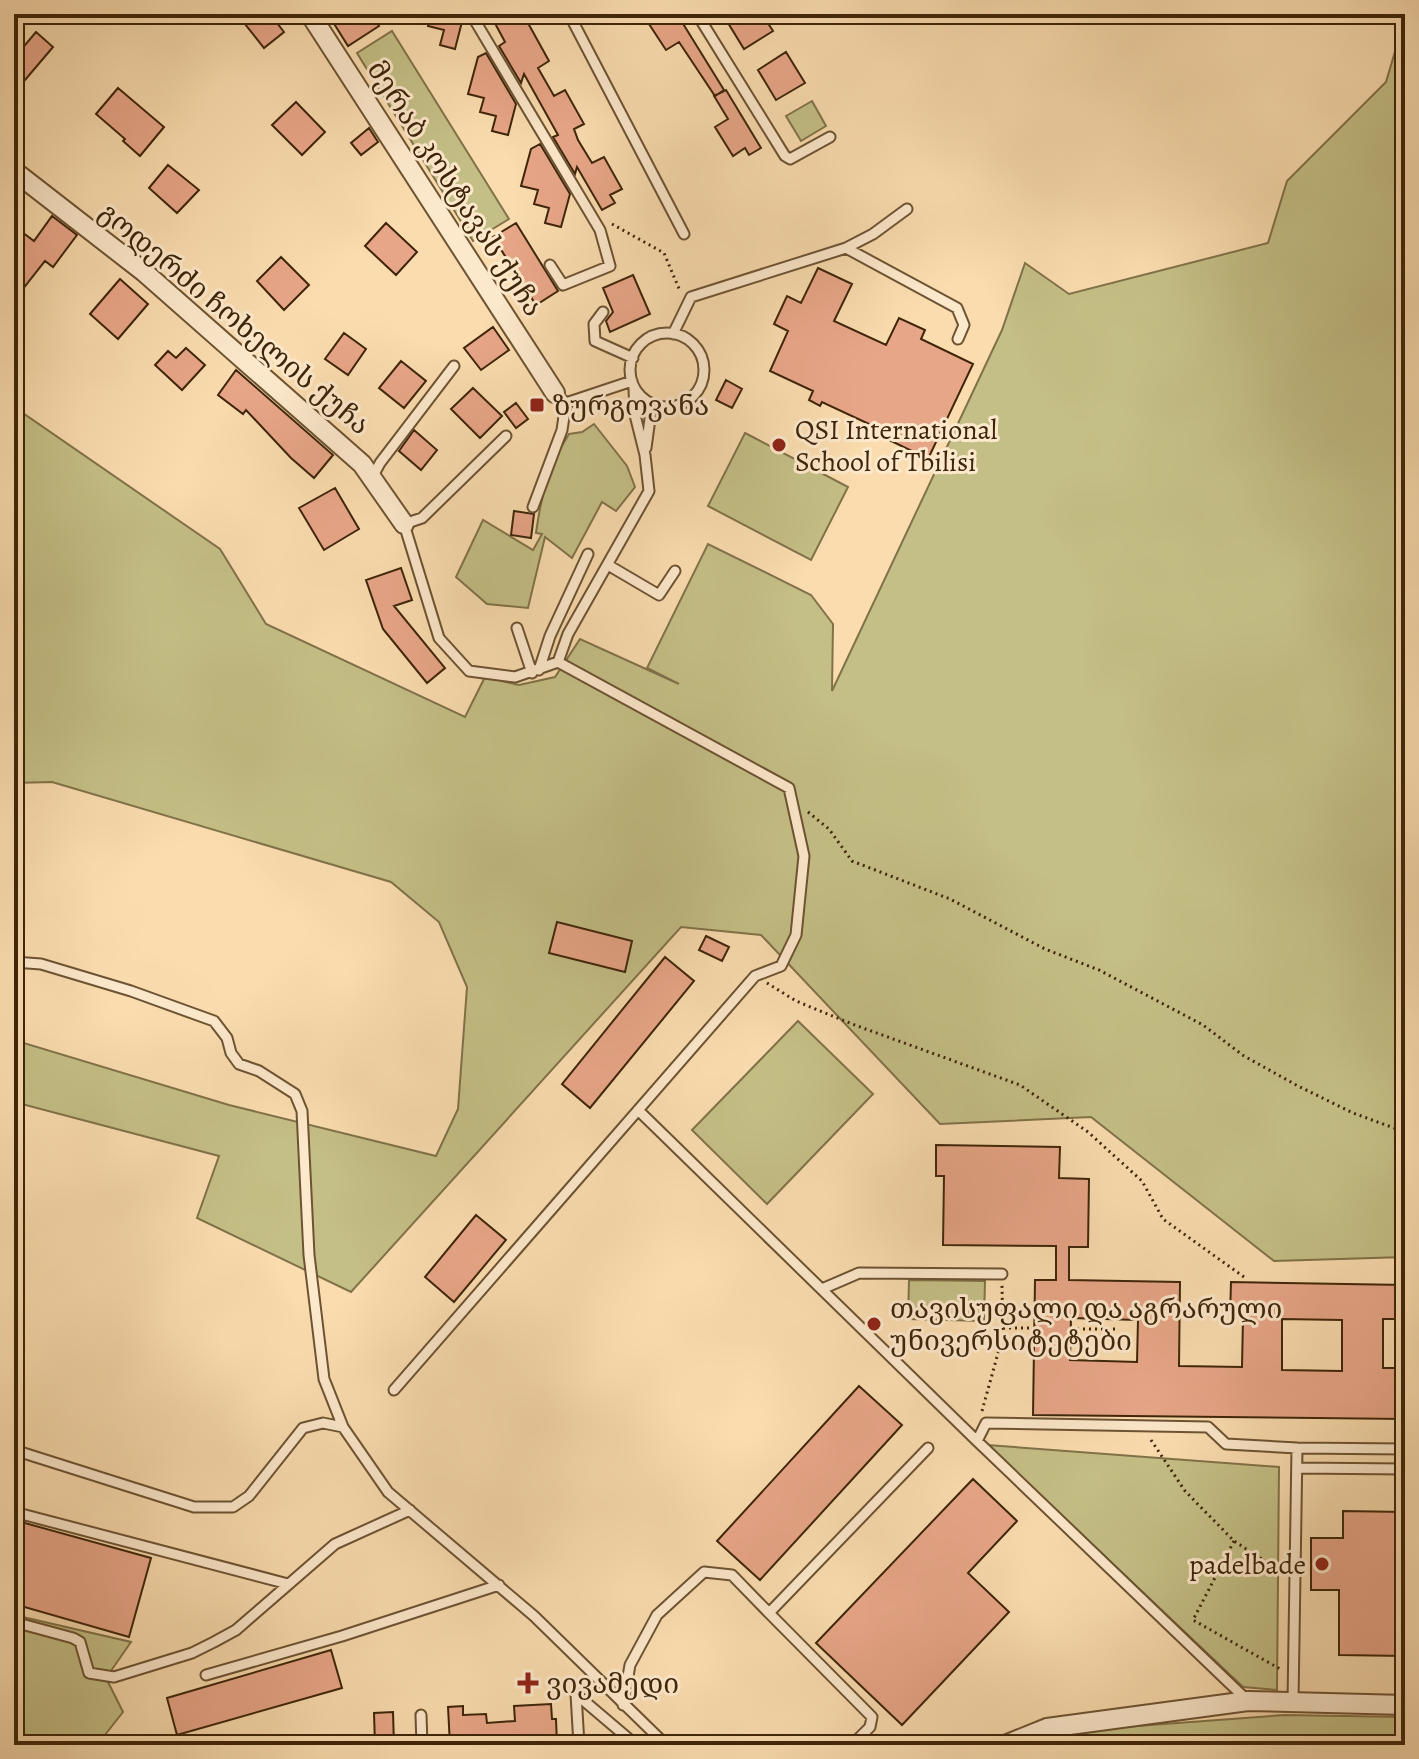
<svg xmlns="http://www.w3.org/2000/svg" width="1419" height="1759" font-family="Alegreya,'Noto Serif Georgian',serif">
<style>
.green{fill:#c4bf86;stroke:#817248;stroke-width:2}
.building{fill:#e8a688;stroke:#3e2509;stroke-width:2;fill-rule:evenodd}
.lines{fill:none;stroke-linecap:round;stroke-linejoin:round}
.lane-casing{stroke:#6d5332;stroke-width:13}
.street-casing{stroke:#6d5332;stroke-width:22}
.path{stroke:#3e2509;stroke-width:3;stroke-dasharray:2 4;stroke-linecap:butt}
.lane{stroke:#fce8cb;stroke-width:9}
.street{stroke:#fce8cb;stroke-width:18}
.poi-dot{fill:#8f2418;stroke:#fce8cb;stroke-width:3}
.labels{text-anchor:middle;stroke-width:6;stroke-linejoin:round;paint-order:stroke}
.street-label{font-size:28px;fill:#3e2509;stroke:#fce8cb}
.poi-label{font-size:28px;fill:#3e2509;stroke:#fce8cb;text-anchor:start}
</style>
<rect width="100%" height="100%" fill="#fadcaf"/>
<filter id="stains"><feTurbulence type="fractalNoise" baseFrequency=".0025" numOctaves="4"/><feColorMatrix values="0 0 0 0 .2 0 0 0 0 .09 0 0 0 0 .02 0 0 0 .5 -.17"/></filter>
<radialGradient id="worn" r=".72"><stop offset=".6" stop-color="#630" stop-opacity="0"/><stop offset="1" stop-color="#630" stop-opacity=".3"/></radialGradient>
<path class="green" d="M 1405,18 L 1405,1257 L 1274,1261 L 1091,1117 L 940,1124 L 761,935 L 681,927 L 351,1292 L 197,1218 L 219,1156 L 14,1102 L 14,1040 L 229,1105 L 436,1156 L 458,1109 L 467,987 L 439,922 L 391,882 L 52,782 L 14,783 L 14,407 L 220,549 L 266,624 L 465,717 L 485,677 L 519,685 L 555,677 L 580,639 L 679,684 L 647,668 L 708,544 L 811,595 L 833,624 L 832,691 L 1002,330 L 1025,263 L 1069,294 L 1268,243 L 1287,181 L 1386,82 Z
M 392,31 L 509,219 L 473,241 L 357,53 Z
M 812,101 L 826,126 L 801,141 L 786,116 Z
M 594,424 L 627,466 L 635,487 L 616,511 L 602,502 L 572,558 L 545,537 L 528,608 L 487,604 L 456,577 L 483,520 L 533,550 L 542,534 L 536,533 C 541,496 549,465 569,434 L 582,432 Z
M 745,433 L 848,487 L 811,560 L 708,506 Z
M 798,1021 L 873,1094 L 767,1204 L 692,1130 Z
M 909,1280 L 985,1281 L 984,1321 L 908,1319 Z
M 987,1445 L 1279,1467 L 1277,1690 L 1243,1687 Z
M 14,1615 L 131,1642 L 106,1678 L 123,1712 L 97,1745 L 14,1745 Z
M 1284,1715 L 1405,1717 L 1405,1745 L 1040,1745 L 1083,1730 Z"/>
<path class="building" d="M 237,14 L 270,14 L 284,32 L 264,48 Z
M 328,14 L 371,14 L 379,26 L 348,46 Z
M 431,14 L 464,14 L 455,49 L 440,45 L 444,30 L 428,26 Z
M 490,14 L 523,14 L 549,61 L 538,68 L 554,96 L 565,90 L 584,124 L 574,129 L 578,140 L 592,163 L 604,157 L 622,189 L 610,195 L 615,203 L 602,210 L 577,167 L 575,174 L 553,137 L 558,135 L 524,74 L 521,83 L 499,46 L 505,42 Z
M 664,14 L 677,14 L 724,90 L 715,96 L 679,42 L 666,50 L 649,24 Z
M 732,14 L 762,14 L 773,31 L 744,49 L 725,18 Z
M 36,32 L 53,47 L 14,93 L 14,58 Z
M 786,52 L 805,83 L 776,100 L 758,70 Z
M 486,53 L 516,104 L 508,135 L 492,131 L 496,116 L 480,112 L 484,98 L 468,94 L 478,57 Z
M 118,88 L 164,127 L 140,156 L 123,141 L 125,139 L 96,114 Z
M 726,90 L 761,148 L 749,155 L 745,148 L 733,156 L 715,127 L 728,119 L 714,96 Z
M 296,102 L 325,132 L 302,155 L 272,125 Z
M 369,128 L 378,142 L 361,155 L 351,143 Z
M 540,144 L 570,194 L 561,227 L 545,223 L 549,208 L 534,204 L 538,190 L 521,186 L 531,149 Z
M 168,165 L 199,190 L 177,213 L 149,188 Z
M 52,216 L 77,235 L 53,267 L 45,261 L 22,290 L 14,284 L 14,226 L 34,241 Z
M 386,223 L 417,252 L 396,275 L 365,246 Z
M 516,223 L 558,291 L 536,305 L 493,237 Z
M 281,257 L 309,285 L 284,310 L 257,281 Z
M 818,268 L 852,284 L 834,321 L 886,345 L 899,318 L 925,330 L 921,339 L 973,364 L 928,459 L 881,436 L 884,431 L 822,402 L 820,406 L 809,400 L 813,391 L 770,371 L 788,331 L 774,324 L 787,296 L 801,303 Z
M 633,275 L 650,314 L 610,332 L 606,321 L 613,312 L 603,288 Z
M 120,279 L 148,304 L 118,339 L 90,314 Z
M 493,327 L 509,350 L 481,370 L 464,348 Z
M 344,333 L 366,349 L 348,375 L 325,359 Z
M 186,348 L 205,365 L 182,390 L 155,365 L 168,351 L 176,358 Z
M 401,361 L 426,381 L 404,408 L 379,388 Z
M 236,370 L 333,455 L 314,478 L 291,458 L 246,410 L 243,414 L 218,395 Z
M 726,380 L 742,389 L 732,408 L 716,400 Z
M 473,388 L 502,416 L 480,438 L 451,409 Z
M 516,403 L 528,419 L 516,428 L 504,412 Z
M 414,430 L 437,450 L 421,470 L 399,451 Z
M 335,488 L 359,529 L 324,550 L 299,508 Z
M 514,511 L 534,514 L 531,538 L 511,535 Z
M 401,568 L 412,600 L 394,606 L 445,668 L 427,683 L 383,629 L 366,580 Z
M 557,922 L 632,941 L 625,972 L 549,953 Z
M 706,936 L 729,947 L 722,961 L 699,950 Z
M 665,957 L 694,981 L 590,1108 L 562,1084 Z
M 936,1145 L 1060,1147 L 1059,1178 L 1089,1179 L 1088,1247 L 1069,1247 L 1069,1280 L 1180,1282 L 1179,1366 L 1242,1367 L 1243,1317 L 1230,1317 L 1231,1282 L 1405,1285 L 1405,1319 L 1383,1319 L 1383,1368 L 1405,1368 L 1405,1419 L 1033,1415 L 1035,1280 L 1056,1280 L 1056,1246 L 943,1245 L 944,1176 L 936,1176 ZM 1071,1318 L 1138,1320 L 1137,1362 L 1070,1360 ZM 1282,1319 L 1342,1320 L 1342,1371 L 1282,1370 Z
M 476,1215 L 506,1240 L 454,1302 L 425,1277 Z
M 859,1386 L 902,1425 L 760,1580 L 717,1541 Z
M 973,1479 L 1017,1521 L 968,1573 L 1009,1612 L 902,1725 L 816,1643 Z
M 1343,1511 L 1405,1512 L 1405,1656 L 1339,1655 L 1339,1590 L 1311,1590 L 1311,1538 L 1343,1538 Z
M 14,1520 L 151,1558 L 129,1637 L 14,1604 Z
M 331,1650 L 342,1688 L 177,1735 L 167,1698 Z
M 551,1704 L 552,1719 L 556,1719 L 557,1745 L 450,1745 L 448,1707 L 463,1706 L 463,1715 L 486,1714 L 487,1723 L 515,1721 L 514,1706 Z
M 393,1712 L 394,1745 L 375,1745 L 374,1713 Z"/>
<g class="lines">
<g class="lane-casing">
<path id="lane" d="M 471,14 L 600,230 L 610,266 L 563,285 L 550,265
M 569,14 L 684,234
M 697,14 L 785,156 L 790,159 L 830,137
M 846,248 L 957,308 L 964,325 L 958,339
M 603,312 L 594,324 L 595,341 L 633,358
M630 370a37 37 0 1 1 74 0a37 37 0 1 1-74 0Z
M 673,334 L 691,297 L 846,248 L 873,234 L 907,209
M 563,400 L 566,403 L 632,381
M 646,448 L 652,404
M 372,478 L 380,463 L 454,366
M 533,507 L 562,430 L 566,403
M 608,565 L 659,595 L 675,571
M 517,628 L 532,673
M 558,662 L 568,634 L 649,491 L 645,455 L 635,415 L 634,388
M 539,670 L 550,636 L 588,554
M 14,962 L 41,964 L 131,991 L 214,1021 L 227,1038 L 231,1053 L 239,1064 L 259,1071 L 295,1094 L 302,1111 L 309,1255 L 324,1379 L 343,1427
M 638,1110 L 977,1441 L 986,1423 L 1208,1427 L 1226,1444 L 1297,1448
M 822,1289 L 859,1273 L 1002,1274
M 394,1390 L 755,976 L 781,966 L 796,935 L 804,856 L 789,788 L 558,662 L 515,677 L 469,671 L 439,638 L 404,524 L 422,518 L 506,436
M 977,1441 L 1248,1701
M 14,1450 L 194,1507 L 233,1507 L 249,1496 L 303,1428 L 323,1423 L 343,1427 L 388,1492 L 534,1616 L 666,1745
M 1297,1468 L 1405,1469
M 14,1512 L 288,1584
M 769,1613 L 872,1717 L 870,1727 L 852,1745
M 14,1622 L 73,1638 L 80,1642 L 89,1673 L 114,1677 L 192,1653 L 214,1642 L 236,1630 L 335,1544 L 410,1510
M 206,1675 L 342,1636 L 499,1585
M 576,1694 L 636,1745
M 576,1694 L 579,1745
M 1293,1702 L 1297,1448 L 1405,1449
M 623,1705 L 630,1665 L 657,1615 L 704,1572 L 732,1575 L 769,1613 L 928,1448
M 421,1715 L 422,1745"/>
</g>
<g class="street-casing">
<path id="street" d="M 310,14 L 555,393
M 14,171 L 144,272 L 362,464 L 404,524
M 1005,1745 L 1047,1728 L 1248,1701 L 1405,1705"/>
</g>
<path class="path" d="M 612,224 L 664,253 L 680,291
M 808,812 L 829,829 L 852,861 L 950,899 L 1045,949 L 1099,970 L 1203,1025 L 1244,1056 L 1298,1086 L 1353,1113 L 1405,1132
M 767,983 L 796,1001 L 852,1024 L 1020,1085 L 1088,1132 L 1142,1181 L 1163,1219 L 1244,1277
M 1003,1328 L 1034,1328
M 1071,1329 L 1115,1329
M 982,1411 L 1003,1335 L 1002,1285
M 1151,1440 L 1185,1491 L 1234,1541 L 1282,1572
M 1234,1541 L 1193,1620 L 1282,1670"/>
<use href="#lane" class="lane"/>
<use href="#street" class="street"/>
</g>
<g class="poi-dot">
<rect x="529" y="397" width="16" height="16" rx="4"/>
<circle cx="779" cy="445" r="8"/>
<circle cx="874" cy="1324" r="8"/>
<circle cx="1322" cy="1564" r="8"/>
<path d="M524 1671h8v8h8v8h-8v8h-8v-8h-8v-8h8z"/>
</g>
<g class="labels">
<g class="street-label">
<text transform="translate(456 188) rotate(57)" y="10">მერაბ კოსტავას ქუჩა</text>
<text transform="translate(235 318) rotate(40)" y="10">გოდერძი ჩოხელის ქუჩა</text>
</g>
<g class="poi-label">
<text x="553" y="415">ზურგოვანა</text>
<text x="795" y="439">QSI International<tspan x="795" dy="32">School of Tbilisi</tspan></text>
<text x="890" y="1318">თავისუფალი და აგრარული<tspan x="890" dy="32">უნივერსიტეტები</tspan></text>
<text x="1306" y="1574" text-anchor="end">padelbade</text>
<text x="546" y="1693">ვივამედი</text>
</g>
</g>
<rect width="1419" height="1759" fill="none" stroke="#fadcaf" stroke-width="48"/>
<rect x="16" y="16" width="1387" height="1727" fill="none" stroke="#3e2509" stroke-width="4"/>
<rect x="24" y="24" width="1371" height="1711" fill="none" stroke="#3e2509" stroke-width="2"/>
<rect width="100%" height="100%" filter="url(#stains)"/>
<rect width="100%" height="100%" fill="url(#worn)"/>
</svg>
